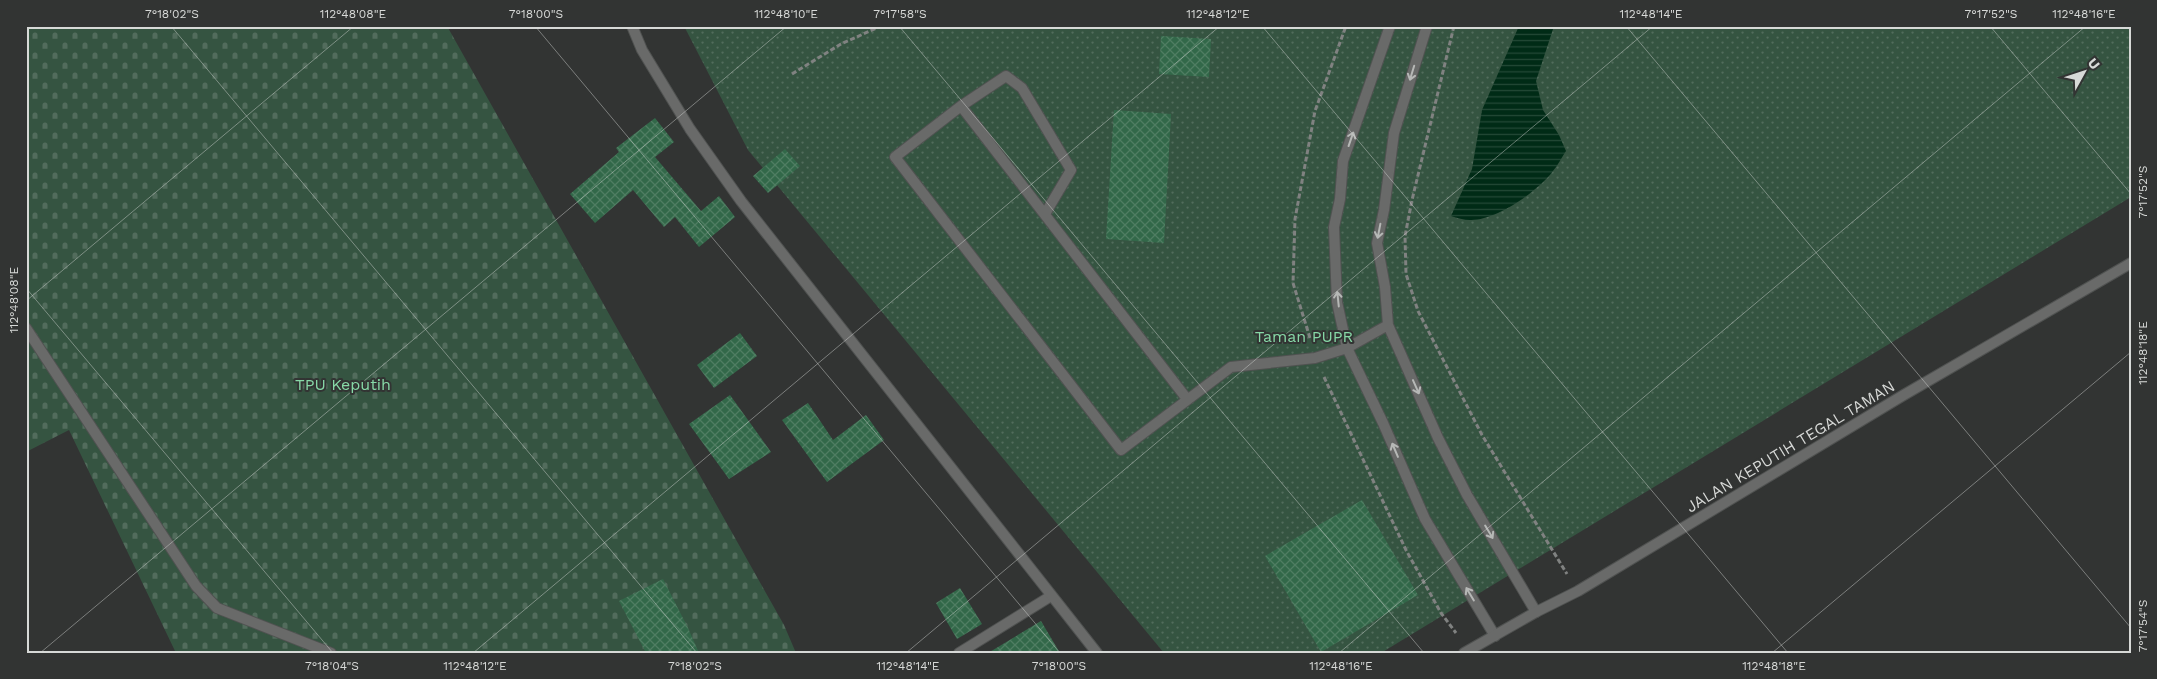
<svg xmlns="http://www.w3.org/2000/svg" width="2157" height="679" font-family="'Work Sans',sans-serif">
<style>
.cemetery{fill:url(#cemetery-stones)}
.park{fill:url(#park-dots)}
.water{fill:url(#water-rules)}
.building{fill:url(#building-cross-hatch)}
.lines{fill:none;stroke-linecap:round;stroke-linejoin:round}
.lane-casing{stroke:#505251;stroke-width:12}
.street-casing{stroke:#505251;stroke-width:12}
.path{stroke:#808281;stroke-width:3;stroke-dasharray:5 2.5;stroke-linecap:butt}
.lane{stroke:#696a69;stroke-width:10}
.street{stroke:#696a69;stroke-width:10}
.oneway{stroke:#b6b8b6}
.ticks{fill:none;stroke:#d7d9d7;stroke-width:1;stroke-opacity:0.45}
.labels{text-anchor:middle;stroke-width:4;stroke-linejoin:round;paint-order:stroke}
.park-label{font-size:16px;fill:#87d9a7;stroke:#323433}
.street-label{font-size:16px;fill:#d7d9d7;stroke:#323433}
.neatline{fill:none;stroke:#d7d9d7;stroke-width:2}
.ticks-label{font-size:12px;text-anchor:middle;fill:#d7d9d7}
</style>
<defs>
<pattern id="cemetery-stones" width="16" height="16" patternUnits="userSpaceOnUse" patternTransform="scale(1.25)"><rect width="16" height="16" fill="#355441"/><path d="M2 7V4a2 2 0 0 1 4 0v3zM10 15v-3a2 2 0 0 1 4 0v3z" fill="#526c5c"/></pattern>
<pattern id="park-dots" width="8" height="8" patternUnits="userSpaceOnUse" patternTransform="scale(1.25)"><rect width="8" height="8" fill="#355441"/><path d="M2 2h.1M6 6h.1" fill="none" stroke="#526c5c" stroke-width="1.8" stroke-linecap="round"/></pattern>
<pattern id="water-rules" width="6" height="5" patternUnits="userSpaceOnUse" patternTransform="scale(1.25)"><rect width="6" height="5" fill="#002b16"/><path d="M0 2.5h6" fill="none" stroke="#244937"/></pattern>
<pattern id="building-cross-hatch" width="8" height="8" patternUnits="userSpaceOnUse" patternTransform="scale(1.25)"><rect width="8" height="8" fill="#326849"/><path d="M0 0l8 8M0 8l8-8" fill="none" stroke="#4f7d62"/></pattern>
</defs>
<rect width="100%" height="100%" fill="#323433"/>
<path class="cemetery" d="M 26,26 L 447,26 L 784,625 L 796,653 L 176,653 L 69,430 L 26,452 Z"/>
<path class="park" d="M 684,26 L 2131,26 L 2131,197 L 1381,653 L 1164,653 L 748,150 Z"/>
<path class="water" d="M 1519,26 L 1554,26 L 1536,81 L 1543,110 L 1559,135 L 1566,151 C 1562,157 1558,165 1553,171 C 1538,191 1496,221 1470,220 C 1464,220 1457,218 1451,216 L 1472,169 L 1482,110 Z"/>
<path class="building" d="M 1161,36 L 1211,39 L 1209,77 L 1159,74 Z
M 1114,110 L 1171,114 L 1164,243 L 1106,239 Z
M 655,118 L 674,142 L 655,157 L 701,211 L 719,196 L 735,217 L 699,247 L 675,217 L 664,227 L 633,190 L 595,223 L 570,194 L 619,152 L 616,148 Z
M 785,149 L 800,166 L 768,193 L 753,176 Z
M 740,333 L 757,356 L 714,388 L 697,365 Z
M 730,395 L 771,452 L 729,479 L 689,424 Z
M 808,403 L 833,440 L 866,415 L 884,440 L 827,482 L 782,420 Z
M 1362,500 L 1418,595 L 1321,652 L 1265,556 Z
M 663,579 L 688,628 L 699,653 L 646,653 L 619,601 Z
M 960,588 L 982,624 L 957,639 L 936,603 Z
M 1041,621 L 1060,653 L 988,653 Z"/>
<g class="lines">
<g class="lane-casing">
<path id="lane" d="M 1390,26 L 1343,161 L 1340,199 L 1334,227 L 1337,302 L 1347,348 L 1383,423 L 1425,519 L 1495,636
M 1427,26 L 1394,133 L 1384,210 L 1377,243 L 1385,287 L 1388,325 L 1438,438 L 1467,495 L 1536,612
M 961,106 L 1006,76 L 1022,88 L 1071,170 L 1045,214
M 26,328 L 196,586 L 217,608 L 331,653
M 1187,399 L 961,106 L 895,157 L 1121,450 L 1231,367 L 1315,358 L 1347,348 L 1388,325
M 959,653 L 1051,596"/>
</g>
<g class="street-casing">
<path id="street" d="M 632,26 L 642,50 L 690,129 L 741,201 L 1097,653
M 1464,653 L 1536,612 L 1578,591 L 1902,396 L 2131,263"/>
</g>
<path class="path" d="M 1454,26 L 1412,200 L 1405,236 L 1406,274 L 1418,311 L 1482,435 L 1567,574
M 792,74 L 841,44 L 881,26
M 1310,338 L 1293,283 L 1295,219 L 1315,111 L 1346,26
M 1324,377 L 1406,550 L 1441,613 L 1456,633"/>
<use href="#lane" class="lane"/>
<use href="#street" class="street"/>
</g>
<defs><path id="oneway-shaft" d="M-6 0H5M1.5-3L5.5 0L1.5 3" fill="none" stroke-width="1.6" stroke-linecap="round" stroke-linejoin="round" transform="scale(1.25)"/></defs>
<g class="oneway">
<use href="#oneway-shaft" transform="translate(1412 73) rotate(107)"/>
<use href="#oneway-shaft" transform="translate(1351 139) rotate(-71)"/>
<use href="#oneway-shaft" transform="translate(1379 231) rotate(101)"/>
<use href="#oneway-shaft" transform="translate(1338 299) rotate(-96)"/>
<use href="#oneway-shaft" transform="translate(1416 387) rotate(66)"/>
<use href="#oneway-shaft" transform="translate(1395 450) rotate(-113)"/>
<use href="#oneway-shaft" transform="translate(1489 532) rotate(59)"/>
<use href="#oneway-shaft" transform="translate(1470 594) rotate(-121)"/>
</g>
<path class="ticks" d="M 171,26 L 697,653M 535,26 L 1060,653M 899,26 L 1424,653M 1262,26 L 1788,653M 1626,26 L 2131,628M 1990,26 L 2131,194M 26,288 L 333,653M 26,301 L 354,26M 40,653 L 787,26M 473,653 L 1220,26M 906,653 L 1653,26M 1339,653 L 2086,26M 1772,653 L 2131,352"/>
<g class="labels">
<g class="park-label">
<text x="1304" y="342">Taman PUPR</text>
<text x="343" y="390">TPU Keputih</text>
</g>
<g class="street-label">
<text transform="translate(1790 446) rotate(-31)" y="6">JALAN KEPUTIH TEGAL TAMAN</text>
</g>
</g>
<rect width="2157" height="679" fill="none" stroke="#323433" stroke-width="55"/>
<g transform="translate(2084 72) rotate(50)" stroke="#323433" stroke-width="4" paint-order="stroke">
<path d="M0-4L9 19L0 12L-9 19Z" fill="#d7d9d7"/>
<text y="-8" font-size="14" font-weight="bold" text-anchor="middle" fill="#d7d9d7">U</text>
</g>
<rect x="28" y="28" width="2102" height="624" class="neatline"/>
<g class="ticks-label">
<text x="172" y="18">7°18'02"S</text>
<text x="353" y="18">112°48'08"E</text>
<text x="536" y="18">7°18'00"S</text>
<text x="786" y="18">112°48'10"E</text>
<text x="900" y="18">7°17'58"S</text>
<text x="1218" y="18">112°48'12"E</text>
<text x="1651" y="18">112°48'14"E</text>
<text x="1991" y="18">7°17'52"S</text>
<text x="2084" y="18">112°48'16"E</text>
<text transform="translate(2143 192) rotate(-90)" y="4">7°17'52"S</text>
<text transform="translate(14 300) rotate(-90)" y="4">112°48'08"E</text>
<text transform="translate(2143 353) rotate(-90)" y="4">112°48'18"E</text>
<text transform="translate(2143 626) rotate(-90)" y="4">7°17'54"S</text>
<text x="332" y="670">7°18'04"S</text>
<text x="475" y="670">112°48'12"E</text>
<text x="695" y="670">7°18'02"S</text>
<text x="908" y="670">112°48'14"E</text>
<text x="1059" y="670">7°18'00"S</text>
<text x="1341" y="670">112°48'16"E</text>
<text x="1774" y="670">112°48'18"E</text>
</g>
</svg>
